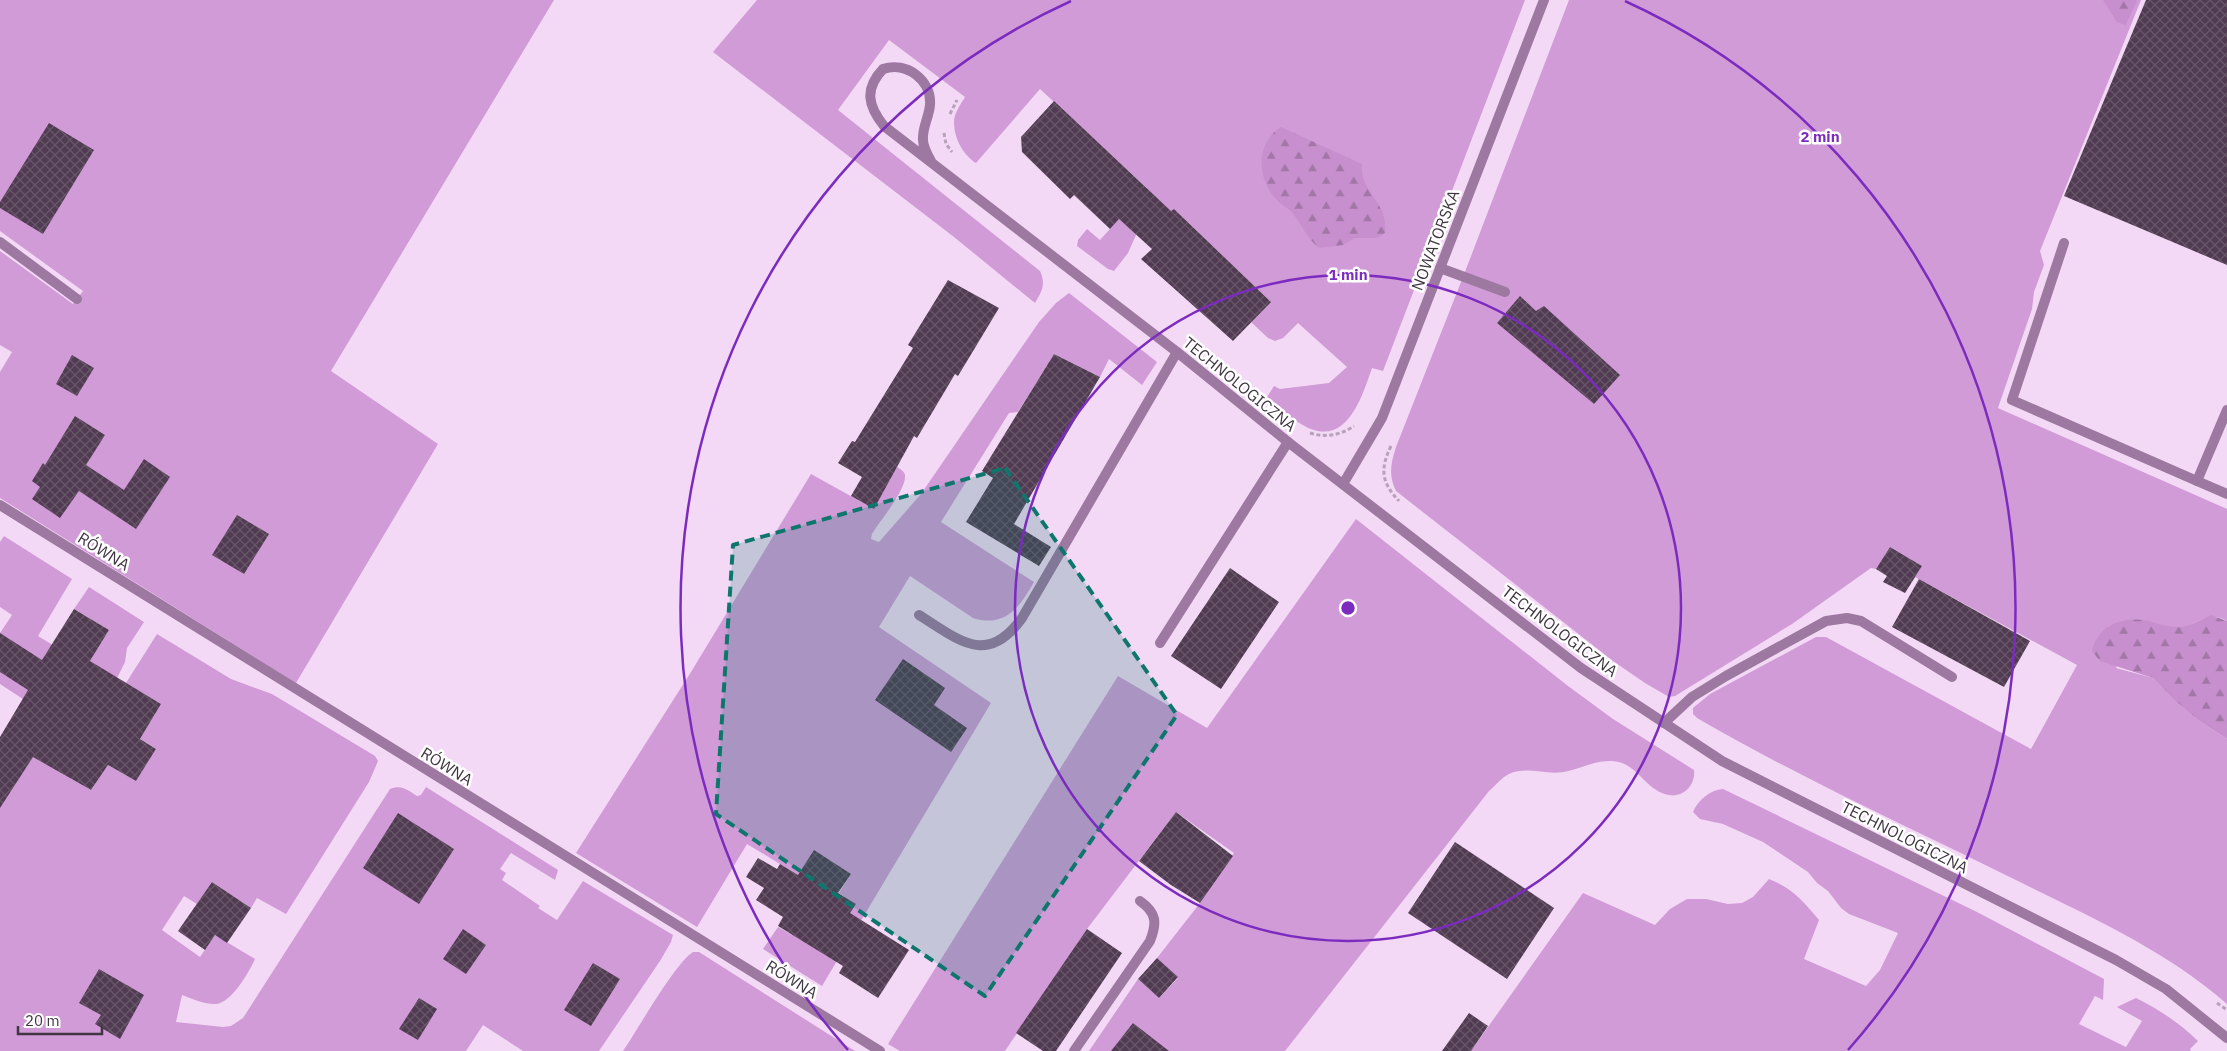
<svg xmlns="http://www.w3.org/2000/svg" width="2227" height="1051" font-family="'IBM Plex Sans',sans-serif">
<style>
.green{fill:#d19bd7}
.forest{fill:url(#forest-firs)}
.building{fill:url(#building-cross-hatch)}
.lines{fill:none;stroke-linecap:round;stroke-linejoin:round}
.path{stroke:#b7a2b9;stroke-width:3;stroke-dasharray:4 2.5;stroke-linecap:butt}
.lane{stroke:#9d78a1;stroke-width:10}
.street{stroke:#9d78a1;stroke-width:10}
.marked{fill:#0f766e;fill-opacity:0.2;stroke:#0f766e;stroke-width:4;stroke-dasharray:10 6;stroke-linejoin:round}
.ring{fill:none;stroke:#7b2cbf;stroke-width:2.5}
.labels{text-anchor:middle;stroke-width:5;stroke-linejoin:round;paint-order:stroke}
.street-label{font-size:16px;fill:#403642;stroke:#fff}
.centre{fill:#7b2cbf;stroke:#fff;stroke-width:2.5}
.ring-label{font-size:15px;text-anchor:middle;font-weight:bold;fill:#7b2cbf;stroke:#fff;stroke-width:5;stroke-linejoin:round;paint-order:stroke}
</style>
<defs>
<pattern id="forest-firs" width="22" height="20" patternUnits="userSpaceOnUse" patternTransform="scale(1.25)"><rect width="22" height="20" fill="#c78fcd"/><path d="M5 1l3.5 6h-7zM16 11l3.5 6h-7z" fill="#a376a8"/></pattern>
<pattern id="building-cross-hatch" width="8" height="8" patternUnits="userSpaceOnUse" patternTransform="scale(1.25)"><rect width="8" height="8" fill="#503b52"/><path d="M0 0l8 8M0 8l8-8" fill="none" stroke="#685669"/></pattern>
</defs>
<rect width="100%" height="100%" fill="#f3d9f5"/>
<path class="green" d="M 0,0 L 554,0 L 331,371 L 438,444 L 296,683 L 0,498 L 0,372 L 12,352 L 0,345 L 0,251 L 73,304 L 83,291 L 0,231 Z
M 757,0 L 1525,0 L 1383,371 L 1372,368 C 1361,400 1345,451 1301,424 C 1289,417 1278,406 1267,397 L 1274,386 L 1280,389 L 1329,383 L 1347,367 L 1298,323 L 1283,338 L 1275,341 L 1268,338 L 1251,322 L 1270,301 L 1174,209 L 1136,235 L 1128,253 L 1114,271 L 1108,269 L 1077,246 L 1078,240 L 1087,229 L 1100,240 L 1147,188 L 1040,89 L 976,163 C 963,155 954,138 954,122 C 954,113 961,104 965,97 L 889,40 L 838,110 L 1040,271 C 1046,284 1042,291 1035,303 L 954,237 L 713,52 Z
M 1569,0 L 2141,0 L 2040,251 L 2044,265 L 2034,292 L 2032,309 L 1998,408 L 2227,509 L 2227,621 C 2208,610 2199,624 2181,628 C 2169,630 2154,623 2142,620 L 2116,668 L 2153,678 L 2202,723 L 2227,739 L 2227,1004 C 2167,951 2093,918 2022,883 C 1913,829 1802,779 1697,718 L 1693,714 L 1693,708 L 1710,694 L 1816,637 L 1826,637 L 2031,749 L 2077,665 L 1915,577 L 1922,566 L 1890,547 L 1876,569 L 1871,568 L 1792,624 L 1675,696 L 1669,697 L 1645,683 L 1613,661 L 1396,491 C 1388,475 1391,463 1396,447 L 1463,277 Z
M 1069,293 L 1157,362 L 1142,385 L 1109,359 L 1100,377 L 1054,354 L 1018,412 L 1009,413 L 941,522 L 1034,582 C 1020,607 1005,628 973,618 L 910,576 L 879,627 L 991,703 L 822,986 L 763,949 L 778,927 L 792,935 L 795,930 L 855,904 L 839,893 L 851,874 L 798,875 L 747,844 L 697,927 L 576,853 L 691,672 L 811,474 L 874,509 L 897,467 C 900,469 904,471 905,475 C 907,489 879,522 872,534 L 871,539 L 879,542 L 921,494 L 1039,322 L 1056,303 Z
M 1356,519 L 1568,686 L 1613,719 L 1694,770 C 1696,784 1684,798 1669,795 C 1649,792 1639,769 1622,763 C 1602,756 1582,769 1563,772 C 1545,775 1527,766 1509,774 C 1502,777 1495,786 1489,791 L 1285,1051 L 1089,1051 L 1138,979 L 1159,998 L 1178,978 L 1157,958 L 1200,903 L 1234,853 L 1176,812 L 1087,929 L 1005,1051 L 900,1051 L 888,1044 L 1118,676 L 1207,728 Z
M 4,536 L 72,579 L 38,636 L 87,666 L 109,630 L 74,609 L 89,587 L 144,622 L 127,648 L 125,662 L 68,777 L 91,790 L 108,765 L 136,781 L 156,749 L 140,739 L 161,704 L 126,683 L 157,634 L 231,679 L 272,694 L 375,756 L 378,761 L 369,782 L 286,914 L 257,898 L 251,908 L 212,882 L 197,904 L 184,896 L 162,930 L 200,957 L 215,935 L 255,959 C 249,972 231,1004 215,1004 C 204,1004 192,999 182,995 L 176,1022 L 223,1027 L 231,1026 L 243,1018 L 390,789 C 401,784 408,790 417,796 L 421,795 L 426,787 L 558,870 L 555,880 L 511,853 L 500,869 L 506,873 L 502,880 L 540,906 L 538,908 L 557,920 L 583,881 L 673,935 L 671,942 L 660,961 L 599,1051 L 523,1051 L 483,1025 L 466,1051 L 0,1051 L 0,747 L 23,699 L 0,684 L 0,633 L 12,615 L 0,607 L 0,542 Z
M 1723,789 L 1975,911 L 2104,979 L 2103,1000 L 2095,996 L 2079,1024 L 2126,1047 L 2142,1021 L 2117,1007 L 2136,998 C 2158,1009 2180,1023 2198,1041 L 2190,1049 L 2191,1051 L 1471,1051 L 1583,893 L 1655,925 L 1670,909 L 1687,899 L 1706,899 L 1728,904 L 1742,903 L 1753,897 L 1769,879 C 1792,888 1804,902 1819,920 L 1804,959 L 1866,986 L 1880,970 L 1898,933 L 1849,914 L 1841,908 L 1828,891 L 1817,883 L 1808,872 L 1763,842 L 1723,824 L 1700,819 L 1693,812 C 1698,800 1710,790 1723,789 Z
M 693,952 L 699,952 L 855,1051 L 623,1051 C 637,1031 675,963 693,952 Z"/>
<path class="forest" d="M 2103,0 L 2137,0 L 2126,25 L 2117,22 Z
M 1281,127 L 1362,164 C 1360,195 1389,201 1385,233 L 1377,238 L 1355,238 L 1343,245 L 1319,248 C 1306,238 1302,224 1291,211 C 1286,207 1280,204 1276,199 C 1257,179 1255,143 1281,127 Z
M 2211,615 L 2227,621 L 2227,739 L 2202,723 L 2176,701 L 2153,678 L 2100,661 L 2092,651 C 2097,628 2118,617 2142,620 C 2154,621 2166,628 2179,627 C 2189,627 2202,619 2211,615 Z"/>
<path class="building" d="M 2146,0 L 2227,0 L 2227,265 L 2064,196 Z
M 1054,101 L 1171,211 L 1174,209 L 1271,302 L 1233,341 L 1141,259 L 1152,249 L 1119,219 L 1110,229 L 1074,195 L 1070,199 L 1022,152 L 1021,137 Z
M 49,123 L 94,150 L 43,234 L 0,208 L 0,202 Z
M 948,280 L 999,308 L 958,376 L 955,374 L 917,438 L 914,436 L 874,509 L 851,496 L 862,477 L 838,463 L 852,441 L 855,442 L 913,348 L 908,345 Z
M 1520,296 L 1536,311 L 1544,306 L 1620,375 L 1594,404 L 1497,323 Z
M 1054,354 L 1100,377 L 1014,524 L 1051,547 L 1039,566 L 966,522 L 993,478 L 982,471 Z
M 72,355 L 94,368 L 77,396 L 56,384 Z
M 75,416 L 105,435 L 86,465 L 124,490 L 144,459 L 170,477 L 136,529 L 79,491 L 60,518 L 32,499 L 40,487 L 32,481 L 43,463 L 45,465 Z
M 237,515 L 269,534 L 244,574 L 212,555 Z
M 1890,547 L 1922,566 L 1905,593 L 1883,582 L 1887,576 L 1876,569 Z
M 1230,568 L 1279,602 L 1221,689 L 1171,656 Z
M 1919,579 L 2030,641 L 2004,687 L 1892,627 Z
M 74,609 L 109,630 L 90,661 L 161,704 L 140,739 L 156,749 L 136,781 L 108,765 L 91,790 L 33,757 L 0,808 L 0,737 L 28,690 L 0,672 L 0,633 L 42,660 Z
M 903,659 L 945,688 L 934,705 L 967,728 L 951,752 L 875,700 Z
M 1176,812 L 1233,856 L 1200,903 L 1171,885 L 1139,861 Z
M 398,813 L 454,849 L 419,904 L 363,868 Z
M 1455,842 L 1554,908 L 1507,979 L 1408,913 Z
M 814,850 L 851,874 L 838,893 L 856,904 L 850,913 L 909,950 L 878,998 L 839,973 L 843,966 L 778,926 L 783,917 L 756,900 L 764,888 L 746,877 L 758,858 L 777,869 L 780,864 L 798,875 Z
M 212,882 L 251,908 L 227,943 L 215,935 L 205,950 L 178,931 Z
M 463,929 L 486,945 L 466,974 L 443,959 Z
M 1087,929 L 1122,953 L 1056,1051 L 1043,1051 L 1016,1033 Z
M 1157,958 L 1178,977 L 1159,998 L 1138,979 Z
M 593,963 L 620,979 L 591,1026 L 564,1010 Z
M 99,969 L 144,995 L 120,1039 L 95,1024 L 101,1015 L 79,1003 Z
M 419,998 L 437,1009 L 418,1040 L 399,1029 Z
M 1469,1013 L 1488,1026 L 1471,1051 L 1442,1051 Z
M 1133,1023 L 1169,1051 L 1111,1051 Z"/>
<g class="lines">
<path class="path" d="M 950,114 L 957,100
M 944,133 L 946,144 L 952,152
M 1310,433 C 1325,438 1341,435 1354,426
M 1391,446 C 1380,469 1381,482 1399,501
M 2217,1003 L 2227,1010"/>
<path class="lane" d="M 0,242 L 77,299
M 2064,243 L 2012,400 L 2197,481
M 1440,268 L 1505,292
M 919,615 C 959,640 987,667 1022,618 L 1177,352
M 1160,643 L 1288,442
M 1664,723 L 1692,697 L 1726,676 L 1826,621 L 1847,618 L 1861,621 L 1952,677
M 1074,1051 L 1150,941 C 1157,923 1157,913 1140,901"/>
<path class="street" d="M 931,161 C 927,154 923,147 923,140 C 922,128 929,117 930,105 C 932,80 906,61 883,69 C 864,89 868,106 884,126 L 1177,352 L 1288,442 L 1581,668 L 1722,761 L 2116,960 L 2166,989 L 2227,1038
M 2227,410 L 2197,481 L 2227,494
M 1343,484 L 1382,418 L 1544,0
M 0,505 L 880,1051"/>
</g>
<path class="marked" d="M 1005,468 L 1177,715 L 985,996 L 716,814 L 733,545 Z"/>
<g class="ring">
<circle cx="1348" cy="608" r="333"/>
<path d="M848 1050A667 667 0 0 1 1071 1M1625 1A667 667 0 0 1 1848 1050"/>
</g>
<g class="labels">
<g class="street-label">
<text transform="translate(1435 240) rotate(-69)" y="6">NOWATORSKA</text>
<text transform="translate(1240 384) rotate(39)" y="6">TECHNOLOGICZNA</text>
<text transform="translate(104 551) rotate(32)" y="6">RÓWNA</text>
<text transform="translate(1560 631) rotate(37)" y="6">TECHNOLOGICZNA</text>
<text transform="translate(447 766) rotate(32)" y="6">RÓWNA</text>
<text transform="translate(1905 837) rotate(27)" y="6">TECHNOLOGICZNA</text>
<text transform="translate(792 979) rotate(32)" y="6">RÓWNA</text>
</g>
</g>
<circle cx="1348" cy="608" r="8" class="centre"/>
<g class="ring-label">
<text x="1820" y="142">2 min</text>
<text x="1348" y="280">1 min</text>
</g>
<path d="M18 1026v8h84v-8" fill="none" stroke="#403642" stroke-width="2.5"/>
<text x="25" y="1026" font-size="15" fill="#403642" stroke="#ffffff" stroke-width="4" paint-order="stroke">20 m</text>
</svg>
